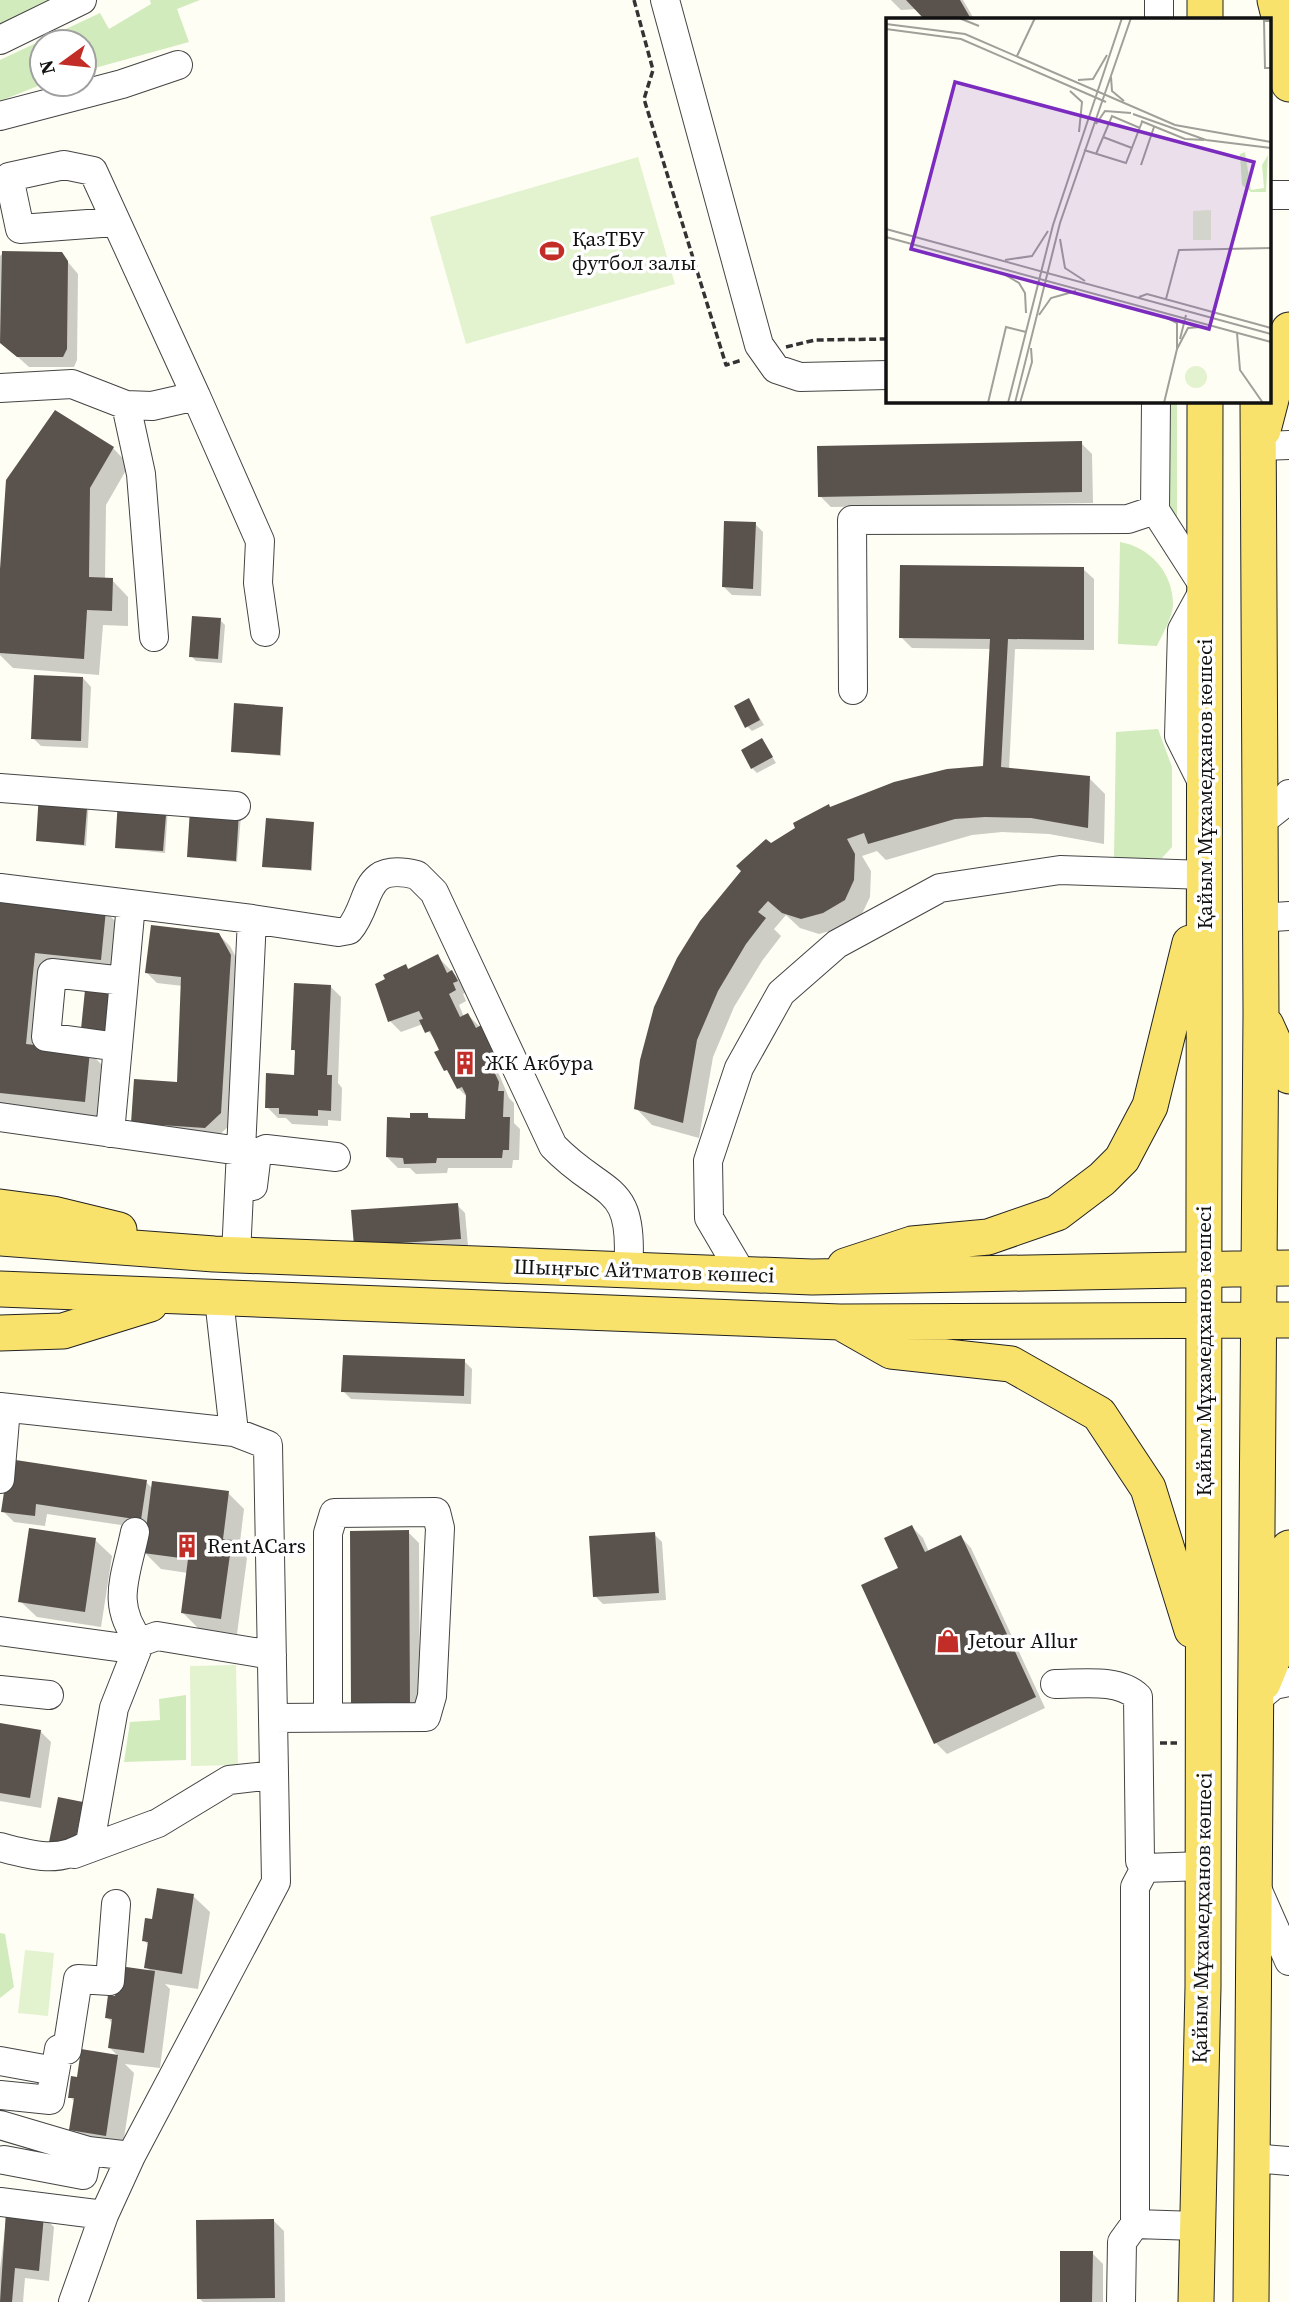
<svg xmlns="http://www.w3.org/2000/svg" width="1289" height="2302" font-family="'Source Serif 4',serif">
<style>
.green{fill:#d1ebbd}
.pitch{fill:#e3f2cf}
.shadow{fill:#0003}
.building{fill:#5a534d}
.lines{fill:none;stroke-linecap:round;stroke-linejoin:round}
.minor-casing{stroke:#444;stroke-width:30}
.major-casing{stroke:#222;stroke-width:37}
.path{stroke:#333;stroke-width:3.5;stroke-dasharray:7 3.5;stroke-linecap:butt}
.minor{stroke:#fff;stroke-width:28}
.major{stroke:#f8e26c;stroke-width:35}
.labels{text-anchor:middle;stroke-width:7;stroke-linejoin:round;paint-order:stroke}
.poi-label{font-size:21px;fill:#111;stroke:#fff;text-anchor:start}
.street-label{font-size:21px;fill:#111;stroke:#fff}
.inset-road{fill:none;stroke:#a09f9a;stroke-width:2}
.view{fill:#7b2cbf;fill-opacity:0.15;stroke:#7b2cbf;stroke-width:3.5}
.inset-edge{fill:none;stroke:#111;stroke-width:3.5}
</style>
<rect width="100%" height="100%" fill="#fffef5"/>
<path class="green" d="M 0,0 L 66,0 L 0,31 Z
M 150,0 L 200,0 L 177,9 L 189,42 L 84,71 L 84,42 L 42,42 L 43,84 L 0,101 L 0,60 L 100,13 L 109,29 L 151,4 Z
M 1167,401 L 1177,401 L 1177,528 L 1167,515 Z
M 1120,542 C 1150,547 1173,573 1173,604 C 1173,617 1162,635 1157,646 L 1118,644 Z
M 1158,729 L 1172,767 L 1172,847 L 1162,858 L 1114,859 L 1116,732 Z
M 186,1695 L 186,1760 L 124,1762 L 130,1722 L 160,1720 L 159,1699 Z
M 0,1933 L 5,1934 L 14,1987 L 0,1998 Z"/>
<path class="pitch" d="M 638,157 L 675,284 L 466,344 L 430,217 Z
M 236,1665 L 238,1765 L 191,1766 L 190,1666 Z
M 25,1950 L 54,1953 L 48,2016 L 18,2013 Z"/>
<path class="shadow" d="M 891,0 L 963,0 L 974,19 L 926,19 L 918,9 L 901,10 Z
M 3,253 L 61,254 L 78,274 L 77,360 L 74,367 L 29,367 L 0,341 L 0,256 Z
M 1081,443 L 1092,454 L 1093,503 L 831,507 L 820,496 Z
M 113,448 L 129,465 L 106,505 L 105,580 L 112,580 L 128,597 L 128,626 L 103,625 L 99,675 L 13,668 L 0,655 L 0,596 Z
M 755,524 L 763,532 L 761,596 L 732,595 L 724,587 Z
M 1083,569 L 1094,579 L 1094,650 L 1015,649 L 1009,770 L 1089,778 L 1105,794 L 1104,844 L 1049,834 L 1002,832 L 972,835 L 886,860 L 877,851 L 862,856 L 871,871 L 870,897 L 861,916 L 840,928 L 819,934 L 800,928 L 786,915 L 774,929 L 781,936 L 762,961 L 734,1007 L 713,1057 L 699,1138 L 652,1125 L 636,1108 L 771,846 L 831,809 L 985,767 L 992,649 L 912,648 L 901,637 Z
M 220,620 L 225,625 L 222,663 L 196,661 L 191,656 Z
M 83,678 L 91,687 L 88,748 L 41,746 L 33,738 Z
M 749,700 L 764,725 L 752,731 L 747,726 Z
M 282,708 L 281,756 L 233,751 Z
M 762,740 L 776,763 L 757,773 L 752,768 Z
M 89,800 L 86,846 L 38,841 Z
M 168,807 L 165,853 L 117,848 Z
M 241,816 L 237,862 L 189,857 Z
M 313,823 L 312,871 L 264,866 Z
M 0,900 L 105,911 L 122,928 L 117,976 L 51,969 L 43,1048 L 90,1053 L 106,1069 L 101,1118 L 0,1107 Z
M 218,934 L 230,946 L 241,967 L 231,1124 L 216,1138 L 144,1133 L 179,1083 L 183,986 L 157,983 L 146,972 Z
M 437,956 L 463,983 L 467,992 L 463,994 L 466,1001 L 459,1005 L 464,1017 L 468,1015 L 479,1026 L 505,1062 L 496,1067 L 509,1098 L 514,1103 L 514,1123 L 520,1129 L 519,1160 L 513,1160 L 512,1168 L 448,1168 L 447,1173 L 416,1174 L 410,1168 L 398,1168 L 387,1157 L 412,1120 L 427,1115 L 432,1120 L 467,1121 L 467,1097 L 458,1088 L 437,1043 L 423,1024 L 401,1032 L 390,1021 L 406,966 L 409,970 Z
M 330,986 L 341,997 L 338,1083 L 342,1088 L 341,1121 L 328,1120 L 328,1126 L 292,1124 L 286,1118 L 278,1118 L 267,1107 L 296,1077 L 297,1054 L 293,1049 Z
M 457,1205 L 465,1213 L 468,1246 L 363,1253 Z
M 464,1361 L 472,1369 L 471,1404 L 351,1399 L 343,1391 Z
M 11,1461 L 146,1482 L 153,1489 L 228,1493 L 244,1509 L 239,1550 L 247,1558 L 237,1634 L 199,1629 L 183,1613 L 188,1573 L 161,1569 L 144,1552 L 148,1529 L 47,1514 L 45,1526 L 14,1522 L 3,1511 Z
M 912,1527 L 923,1538 L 929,1552 L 961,1537 L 971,1548 L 1045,1708 L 947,1754 L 936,1743 L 900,1569 Z
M 408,1532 L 419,1543 L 420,1716 L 364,1717 Z
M 654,1534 L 662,1542 L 666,1600 L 603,1604 L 595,1596 Z
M 95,1540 L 112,1556 L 101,1627 L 37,1617 L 20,1601 Z
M 0,1725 L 40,1731 L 51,1742 L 41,1808 L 0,1801 Z
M 193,1896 L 210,1912 L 198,1989 L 165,1984 L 170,1989 L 160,2068 L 125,2064 L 134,2073 L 122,2151 L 87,2146 L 71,2130 L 75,2102 L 70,2097 L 79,2079 L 82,2051 L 119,2057 L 110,2048 L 113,2024 L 107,2017 L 117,1998 L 151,1972 L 146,1967 L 149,1946 L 144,1940 L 154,1921 Z
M 7,2213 L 43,2216 L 54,2227 L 49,2281 L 25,2278 L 23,2302 L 0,2302 L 0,2269 Z
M 273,2220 L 284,2231 L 285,2302 L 203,2302 L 199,2298 Z
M 1092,2253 L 1103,2264 L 1103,2302 L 1062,2302 Z"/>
<path class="building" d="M 906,0 L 960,0 L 971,19 L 924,19 Z
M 2,251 L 62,252 L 68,261 L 67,349 L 63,357 L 17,357 L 0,343 Z
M 55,410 L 114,447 L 90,488 L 89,577 L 113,578 L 112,611 L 87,610 L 84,659 L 0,653 L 0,569 L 6,480 Z
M 1082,441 L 1082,492 L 818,497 L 817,446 Z
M 724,521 L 756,522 L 753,589 L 722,587 Z
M 900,565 L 1084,567 L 1084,640 L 1008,639 L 1001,767 L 1090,776 L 1088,828 L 1031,818 L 985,817 L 955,819 L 868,844 L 864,833 L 847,839 L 855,854 L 854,880 L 845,900 L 823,913 L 801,919 L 782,913 L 768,901 L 758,912 L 766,918 L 746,944 L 718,991 L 697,1040 L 683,1123 L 634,1109 L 640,1060 L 654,1007 L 677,958 L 700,921 L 741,871 L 736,866 L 766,839 L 771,843 L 795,828 L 793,823 L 829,804 L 830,807 L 894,782 L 947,769 L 983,766 L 990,639 L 899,638 Z
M 192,616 L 221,618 L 218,659 L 189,657 Z
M 34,675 L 83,677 L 81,741 L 31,739 Z
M 749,698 L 760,720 L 745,728 L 734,706 Z
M 234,703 L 283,707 L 280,755 L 231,752 Z
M 762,738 L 773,757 L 751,769 L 741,750 Z
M 39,793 L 88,796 L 84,845 L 36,841 Z
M 118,800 L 167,803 L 163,851 L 115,848 Z
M 190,809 L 239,812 L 236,861 L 187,857 Z
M 266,818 L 314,822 L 311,870 L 262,867 Z
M 0,898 L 106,910 L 101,960 L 35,953 L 26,1044 L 90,1051 L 85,1102 L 0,1093 Z
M 151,925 L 219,933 L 231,955 L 221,1113 L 205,1128 L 131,1123 L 134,1079 L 177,1082 L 181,977 L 145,973 Z
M 438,954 L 447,973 L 452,970 L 458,981 L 453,983 L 456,990 L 449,994 L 460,1017 L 468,1013 L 476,1028 L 483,1024 L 496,1051 L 486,1055 L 499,1082 L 498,1091 L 504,1091 L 503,1117 L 510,1117 L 509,1150 L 503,1150 L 502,1158 L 437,1158 L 436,1163 L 404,1164 L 403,1158 L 386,1157 L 387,1117 L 410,1118 L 410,1113 L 428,1113 L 428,1118 L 465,1119 L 466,1095 L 462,1087 L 457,1089 L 447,1070 L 444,1071 L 434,1052 L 439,1050 L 430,1031 L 425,1033 L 419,1020 L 423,1019 L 419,1011 L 388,1022 L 375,984 L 385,979 L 383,975 L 406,964 L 408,969 Z
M 294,983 L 331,985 L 327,1075 L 332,1075 L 331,1111 L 318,1110 L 318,1116 L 279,1114 L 279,1108 L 265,1108 L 266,1073 L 294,1075 L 295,1050 L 291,1050 Z
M 85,990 L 110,993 L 106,1032 L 81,1029 Z
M 458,1203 L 461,1239 L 354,1246 L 351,1210 Z
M 343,1355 L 465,1359 L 464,1396 L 341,1392 Z
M 9,1459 L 147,1480 L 141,1520 L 36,1504 L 35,1516 L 1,1512 Z
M 152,1481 L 229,1491 L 223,1539 L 232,1540 L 221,1619 L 181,1613 L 188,1559 L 143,1553 Z
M 912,1525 L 925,1552 L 961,1535 L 1036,1697 L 934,1744 L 861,1585 L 898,1568 L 884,1538 Z
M 29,1528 L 96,1538 L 85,1612 L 18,1602 Z
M 409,1530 L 410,1706 L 351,1707 L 350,1531 Z
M 655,1532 L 659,1593 L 593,1597 L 589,1536 Z
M 0,1723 L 41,1730 L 30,1798 L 0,1793 Z
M 58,1797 L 83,1802 L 74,1847 L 49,1842 Z
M 157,1888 L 194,1894 L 182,1974 L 144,1968 L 148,1942 L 142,1941 L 145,1918 L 152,1919 Z
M 119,1966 L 155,1971 L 144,2053 L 108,2048 L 112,2019 L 105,2018 L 108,1995 L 115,1996 Z
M 81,2049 L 118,2055 L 106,2136 L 69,2130 L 74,2098 L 68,2098 L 71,2076 L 77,2077 Z
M 6,2211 L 44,2215 L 39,2271 L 15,2268 L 12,2302 L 0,2302 Z
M 274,2219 L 275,2298 L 197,2299 L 196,2220 Z
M 1060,2251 L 1093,2251 L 1092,2302 L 1060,2302 Z"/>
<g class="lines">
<g class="minor-casing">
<path id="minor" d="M 665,0 L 759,345 L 776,369 L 800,377 L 888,375
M 1159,19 L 1159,0
M 0,40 L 82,0
M 0,116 L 122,84 L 178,65
M 1270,195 L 1289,195
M 0,388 L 72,384 L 126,405 L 152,406 L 196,396 L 93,171 L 64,165 L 9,177 L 20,229 L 115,222
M 196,396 L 260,541 L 258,583 L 265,632
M 1156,401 L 1155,510 L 1205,588 L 1182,630 L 1179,736 L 1203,784
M 126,405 L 141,474 L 154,637
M 1259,446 L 1289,445
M 853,690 L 852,520 L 1128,519 L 1155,510
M 0,788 L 236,806
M 1258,824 L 1281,806 L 1289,794
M 0,888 L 252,919 L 236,1255
M 1260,918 L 1289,916
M 252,919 L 338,932 L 349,930 C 373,902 360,861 417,875 L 434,892 L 553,1146 C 604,1199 635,1180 628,1270
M 118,1047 L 46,1037 L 52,973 L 124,981
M 0,1117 L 240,1151
M 110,1133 L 131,904
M 253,1186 L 257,1153 L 266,1149 L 336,1157
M 742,1274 L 709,1218 L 708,1161 L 739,1068 L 781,993 L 837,944 L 940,888 L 1060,870 L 1205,875
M 0,1407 L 234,1432
M 0,1479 L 6,1408
M 0,1631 L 124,1648 L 157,1636 L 272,1655
M 1055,1684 C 1081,1684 1119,1678 1138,1697 L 1140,1861 L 1145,1868
M 0,1690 L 49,1695
M 1257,1699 L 1274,1685 L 1289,1682
M 273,1718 L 426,1717 L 432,1696 L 440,1528 L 436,1512 L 334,1513 L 328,1533 L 328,1717
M 0,1847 C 32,1856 61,1864 90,1843 L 114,1708 L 140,1642 C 110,1604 126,1577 135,1532
M 74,1854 L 158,1823 L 229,1780 L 274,1775
M 1255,1884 L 1289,1961
M 0,2061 L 55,2071
M 0,2095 L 50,2100 L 59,2049 L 67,2050 L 78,1979 L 110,1981 L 116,1904
M 0,2125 L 88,2151
M 1252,2158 L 1289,2161
M 4,2160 L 83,2175 L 88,2151 L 131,2156
M 0,2202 L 104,2215
M 1135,2224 L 1135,1887 L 1145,1868 L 1204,1866
M 73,2302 L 104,2215 L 131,2156 L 276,1882 L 268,1445 L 234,1432 L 219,1299
M 1121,2302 L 1122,2242 L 1135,2224 L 1197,2226"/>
</g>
<g class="major-casing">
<path id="major" d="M 1275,0 L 1286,44 L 1289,84
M 1205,19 L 1205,0
M 1263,430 L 1289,330
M 1266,1025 L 1289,1076
M 0,1207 L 53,1214 L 119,1230
M 0,1238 L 214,1254 L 812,1277 L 1289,1268
M 845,1266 L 912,1244 L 988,1237 L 1057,1213 L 1102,1179 L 1122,1159 L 1150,1106 L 1190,943
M 0,1289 L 840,1322 L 1289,1320
M 840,1322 L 891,1351 L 1011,1364 L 1099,1414 L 1148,1488 L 1192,1630
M 0,1333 L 63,1331 L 150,1304
M 1263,1683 L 1283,1634 L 1289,1548
M 1196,2302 L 1203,1987 L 1205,401
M 1251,2302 L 1261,1014 L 1258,401"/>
</g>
<path class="path" d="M 634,0 L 653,70 L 644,99 L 726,365 L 742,360
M 786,347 L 815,340 L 888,339
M 1160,1743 L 1177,1743"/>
<use href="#minor" class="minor"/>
<use href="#major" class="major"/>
</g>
<defs>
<g id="stadium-bare" transform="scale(1.89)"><path d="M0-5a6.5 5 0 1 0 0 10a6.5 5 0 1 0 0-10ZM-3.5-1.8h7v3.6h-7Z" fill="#c32d27" stroke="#fff" stroke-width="2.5" paint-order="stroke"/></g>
<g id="building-bare" transform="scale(1.89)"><path d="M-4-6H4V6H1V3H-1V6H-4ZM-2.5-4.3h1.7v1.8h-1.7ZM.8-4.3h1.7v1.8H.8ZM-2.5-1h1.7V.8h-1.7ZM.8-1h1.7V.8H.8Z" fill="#c32d27" stroke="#fff" stroke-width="2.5" paint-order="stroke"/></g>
<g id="shop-bare" transform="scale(1.89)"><path d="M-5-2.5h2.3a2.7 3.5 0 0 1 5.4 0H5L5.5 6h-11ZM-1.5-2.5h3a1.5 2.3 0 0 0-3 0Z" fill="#c32d27" stroke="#fff" stroke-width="2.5" paint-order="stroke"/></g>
</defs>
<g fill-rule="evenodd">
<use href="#stadium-bare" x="552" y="251"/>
<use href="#building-bare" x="465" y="1063"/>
<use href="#building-bare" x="187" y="1546"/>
<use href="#shop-bare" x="948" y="1641"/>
</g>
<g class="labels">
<g class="poi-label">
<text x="572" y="246">ҚазТБУ<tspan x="572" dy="24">футбол залы</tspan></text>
<text x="485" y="1070">ЖК Акбура</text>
<text x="207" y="1553">RentACars</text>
<text x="968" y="1648">Jetour Allur</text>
</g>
<g class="street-label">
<text transform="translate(1205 784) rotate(-90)" y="7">Қайым Мұхамедханов көшесі</text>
<text transform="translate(644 1271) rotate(2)" y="7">Шыңғыс Айтматов көшесі</text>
<text transform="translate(1204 1351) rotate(-90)" y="7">Қайым Мұхамедханов көшесі</text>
<text transform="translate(1202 1918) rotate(-89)" y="7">Қайым Мұхамедханов көшесі</text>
</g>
</g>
<g transform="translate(886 18)">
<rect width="385" height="385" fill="#fffef5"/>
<path d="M 359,134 L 365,172 L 378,170 L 376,147 L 382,137 L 380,174 L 365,174 L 356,167 L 354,136 Z" fill="#d1ebbd"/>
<path d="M 325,192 L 325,222 L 307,222 L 307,193 ZM299 359a11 11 0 1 1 22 0a11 11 0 1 1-22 0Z" fill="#e3f2cf"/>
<path class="inset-road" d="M 73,0 L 93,8M 385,3 L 378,3 L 379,50 L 385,50M 0,6 L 79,16 L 289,107 L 385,124M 0,11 L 75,21 L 220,84M 131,38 L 149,0M 225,59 L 226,73 L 238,83M 192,62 L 207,61 L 221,37M 184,73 L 196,84 L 193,114M 247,96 L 320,122 L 385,130M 255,103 L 299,121 L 318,122M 210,106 L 219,93 L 245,95M 217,119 L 246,130M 198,132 L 240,145 L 256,104M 210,136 L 226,98 L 254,110M 255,147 L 268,109M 0,211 L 385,316M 0,219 L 385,324M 174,221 L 179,250 L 199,263M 119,242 L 146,238 L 162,213M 116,255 L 133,265 L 139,275 L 140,295M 253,279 L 261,276 L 385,310M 280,281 L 293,232 L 385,230M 153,297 L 165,280 L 190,273M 279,299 L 291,305 L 291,332M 351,315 L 354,352 L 377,385M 294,321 L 300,297M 291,331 L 302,310 L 314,309M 102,385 L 120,309 L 140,314M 122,385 L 167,207 L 236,0M 129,385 L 174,205 L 245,0M 134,385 L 146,344 L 145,330M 278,385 L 291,331"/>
<path class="view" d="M 69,64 L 368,144 L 323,311 L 25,231 Z"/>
<rect width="385" height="385" class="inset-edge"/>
</g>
<g transform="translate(63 63) rotate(255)"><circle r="33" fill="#ffffff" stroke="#a0a0a0" stroke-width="2"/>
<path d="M0-5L12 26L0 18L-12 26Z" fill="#c32d27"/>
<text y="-10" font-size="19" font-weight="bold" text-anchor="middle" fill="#111111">N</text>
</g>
</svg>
